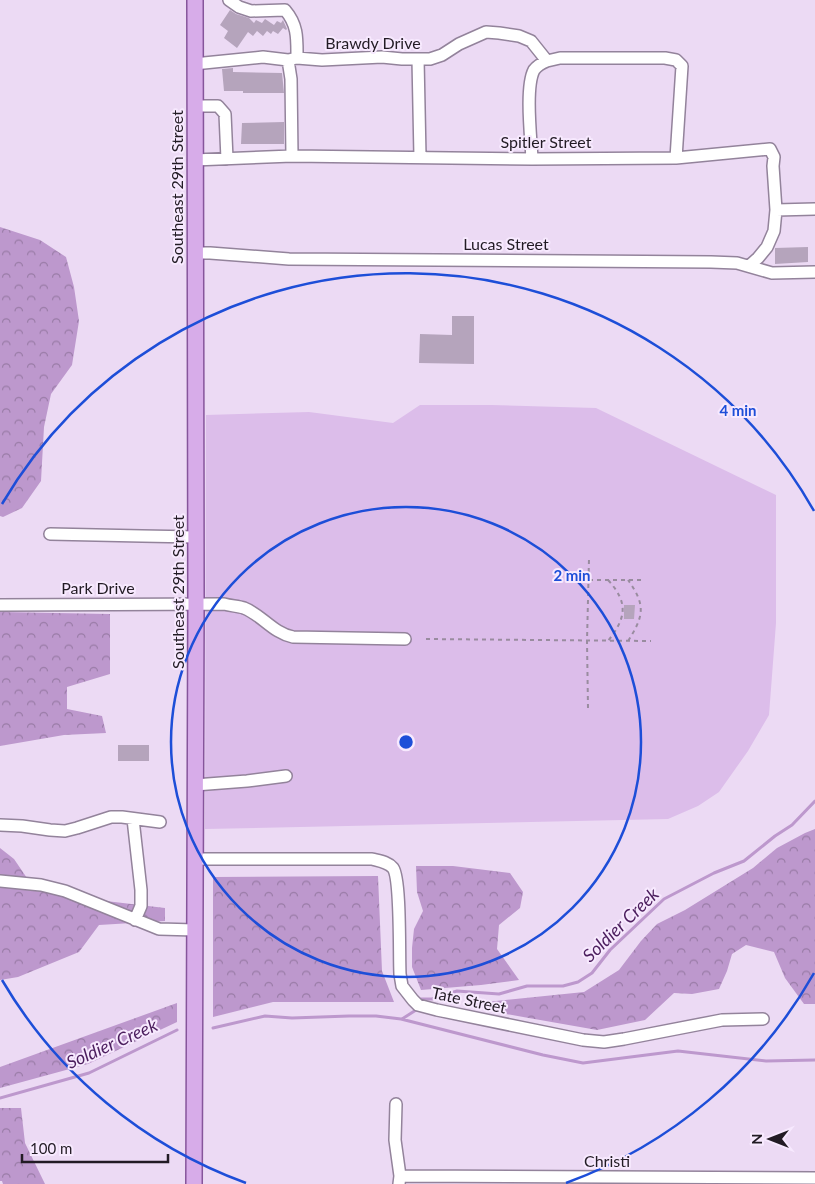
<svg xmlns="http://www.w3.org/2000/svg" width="815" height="1184" font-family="Lato,sans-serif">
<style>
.forest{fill:url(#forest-crowns)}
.garden{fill:#dcbdea}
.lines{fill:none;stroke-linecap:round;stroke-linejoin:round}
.stream{stroke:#bd98cd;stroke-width:3}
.building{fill:#b5a4bc}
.minor-casing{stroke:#93839b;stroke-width:14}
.major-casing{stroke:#86559b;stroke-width:18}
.path{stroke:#998c9f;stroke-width:2;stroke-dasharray:4 4;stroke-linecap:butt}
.minor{stroke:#fff;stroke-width:11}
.major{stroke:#d7ace9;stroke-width:15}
.ring{fill:none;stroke:#1d4ed8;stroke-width:2.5}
.labels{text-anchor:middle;stroke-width:4;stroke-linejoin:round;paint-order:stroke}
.street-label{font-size:16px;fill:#221b24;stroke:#f7e9fe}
.water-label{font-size:18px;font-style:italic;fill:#4c1e5e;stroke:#f7e9fe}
.centre{fill:#1d4ed8;stroke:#f7e9fe;stroke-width:2.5}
.ring-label{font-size:15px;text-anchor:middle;font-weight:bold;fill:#1d4ed8;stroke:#f7e9fe;stroke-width:4;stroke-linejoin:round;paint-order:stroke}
</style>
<defs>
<pattern id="forest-crowns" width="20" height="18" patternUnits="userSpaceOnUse" patternTransform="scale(1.25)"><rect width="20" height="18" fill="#bd98cd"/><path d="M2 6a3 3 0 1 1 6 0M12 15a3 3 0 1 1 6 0" fill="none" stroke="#997ba6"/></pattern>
</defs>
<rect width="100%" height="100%" fill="#ecdaf4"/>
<path class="forest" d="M 0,227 L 40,240 L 66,257 L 74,287 L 79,321 L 72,365 L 51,394 L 44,427 L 41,481 L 22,508 L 3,517 L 0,516 Z
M 0,612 L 110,614 L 110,674 L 67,687 L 67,709 L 102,716 L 106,733 L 64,735 L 0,746 Z
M 815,829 L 815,1004 L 804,1004 L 785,978 L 774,952 L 746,945 L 732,954 L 727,971 L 719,989 L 692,994 L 674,993 L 645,1020 L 597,1030 L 506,1014 L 467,1004 L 584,992 L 619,970 L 641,941 L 657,924 L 685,910 L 753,868 L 777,848 L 805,833 Z
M 0,848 L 14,859 L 29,881 L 89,899 L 165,908 L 165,921 L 99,925 L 79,952 L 18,977 L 0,980 Z
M 416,866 L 453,866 L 510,873 L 523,892 L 520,908 L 499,925 L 497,949 L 519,980 L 481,985 L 421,990 L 412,967 L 412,948 L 414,929 L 423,911 L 417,892 Z
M 378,876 L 382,971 L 394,1002 L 273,1002 L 213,1017 L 213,877 Z
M 177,1003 L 177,1022 L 88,1064 L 0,1088 L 0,1067 Z
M 0,1108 L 21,1108 L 25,1143 L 45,1184 L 3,1184 L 2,1181 L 0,1181 Z"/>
<path class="garden" d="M 420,405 L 492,405 L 596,408 L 776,495 L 776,623 L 769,715 L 748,751 L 719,792 L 698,806 L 668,819 L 205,829 L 206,415 L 309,412 L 393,423 Z"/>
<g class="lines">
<path class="stream" d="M 421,999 L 432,999 L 457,991 L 499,994 L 527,986 L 563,986 L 578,982 L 592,973 L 610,950 L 664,899 L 714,873 L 744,861 L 775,836 L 792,825 L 815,801
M 402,1019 L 416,1010
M 213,1028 L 265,1016 L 292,1018 L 349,1016 L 376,1016 L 401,1019 L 543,1055 L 583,1063 L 678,1051 L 766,1061 L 815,1060
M 0,1098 L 89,1073 L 177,1030"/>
</g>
<path class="building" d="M 230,10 L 236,14 L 249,18 L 254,23 L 256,20 L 262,23 L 265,19 L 274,25 L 277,21 L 281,23 L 283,20 L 287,29 L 286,30 L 283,28 L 278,34 L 273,31 L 271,34 L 267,31 L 263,36 L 257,31 L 253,36 L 248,32 L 237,48 L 224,38 L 228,31 L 220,25 Z
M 233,68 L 233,72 L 282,73 L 284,93 L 243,93 L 243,91 L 224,91 L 222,69 Z
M 284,122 L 284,144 L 241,144 L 242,123 Z
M 808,247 L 808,262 L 775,264 L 775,248 Z
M 452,316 L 474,316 L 474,364 L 419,363 L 420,334 L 452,335 Z
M 624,605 L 635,605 L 634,619 L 624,619 Z
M 118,745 L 149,745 L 149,761 L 118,761 Z"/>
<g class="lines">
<g class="minor-casing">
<path id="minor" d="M 229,0 L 239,7 L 251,11 L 285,10 C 298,25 297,39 297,58
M 418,59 L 420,157
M 288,60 L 291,79 L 292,156
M 194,64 L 263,57 L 288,60 L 297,58 L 322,60 L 382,57 L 402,59 L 430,59 L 442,55 L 459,44 L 486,32 L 499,33 L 519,36 L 531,41 L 547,61 L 560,58 L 665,58 L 676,60 L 682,66 L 676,158
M 194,106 L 218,106 L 225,114 L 227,159
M 532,159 C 531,138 525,87 534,70 C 537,66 542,63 547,61
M 194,160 L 292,156 L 532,159 L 676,158 L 770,149 L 774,157 L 773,166 L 776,210 L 774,231 L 767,247 L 758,258 L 749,266
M 776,210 L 815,209
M 195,253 L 210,253 L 289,259 L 711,262 L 737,263 L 772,273 L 815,272
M 50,534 L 142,536 L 196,537
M 0,605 L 224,604 C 231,606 238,606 244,608 C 262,615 273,633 293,637 L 405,639
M 195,785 L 247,781 L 286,776
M 133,819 L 141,890 L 141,906 L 135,920
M 0,825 L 22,826 L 50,830 L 65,831 L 77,828 L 111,817 L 122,817 L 160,822
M 195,859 L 372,859 C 380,861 388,862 393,868 C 401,879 399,956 400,974 L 402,986 L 413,1000 L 418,1005 L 437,1010 L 583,1040 L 604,1042 L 624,1039 L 722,1020 L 763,1019
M 0,881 L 41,885 L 65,891 L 159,929 L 195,930
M 396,1104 L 395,1140 L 400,1176 L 399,1184
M 400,1176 L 815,1178"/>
</g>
<g class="major-casing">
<path id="major" d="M 194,1184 L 196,604 L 195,0"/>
</g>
<path class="path" d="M 589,580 L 642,580
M 608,580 C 629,603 626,618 608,641
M 426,639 L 651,641
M 628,641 C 644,616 646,605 628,580
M 588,708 L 587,641 L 589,559"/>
<use href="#minor" class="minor"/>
<use href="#major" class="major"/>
</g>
<g class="ring">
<circle cx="406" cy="742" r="235"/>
<path d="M814 973A469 469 0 0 1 566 1183M246 1183A469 469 0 0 1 2 980M2 504A469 469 0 0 1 814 511"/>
</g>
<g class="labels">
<g class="street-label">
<text x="373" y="49">Brawdy Drive</text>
<text x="546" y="148">Spitler Street</text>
<text transform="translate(177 187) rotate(-90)" y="6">Southeast 29th Street</text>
<text x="506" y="250">Lucas Street</text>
<text x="98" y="594">Park Drive</text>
<text transform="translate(178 592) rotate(-90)" y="6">Southeast 29th Street</text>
<text transform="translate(469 1000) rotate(12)" y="6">Tate Street</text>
<text x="607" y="1167">Christi</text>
</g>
<g class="water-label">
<text transform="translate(621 925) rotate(-44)" y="6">Soldier Creek</text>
<text transform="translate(112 1044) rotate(-24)" y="6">Soldier Creek</text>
</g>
</g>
<circle cx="406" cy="742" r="8" class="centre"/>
<g class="ring-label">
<text x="738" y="416">4 min</text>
<text x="572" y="581">2 min</text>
</g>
<g transform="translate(770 1139) rotate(270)" stroke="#f7e9fe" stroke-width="4" paint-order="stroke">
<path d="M0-4L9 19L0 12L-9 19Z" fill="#221b24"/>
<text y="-8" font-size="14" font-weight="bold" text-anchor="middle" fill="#221b24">N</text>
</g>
<path d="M22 1154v8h146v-8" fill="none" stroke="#221b24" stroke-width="2.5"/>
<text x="30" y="1154" font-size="15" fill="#221b24" stroke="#f7e9fe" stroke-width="4" paint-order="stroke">100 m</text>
</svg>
